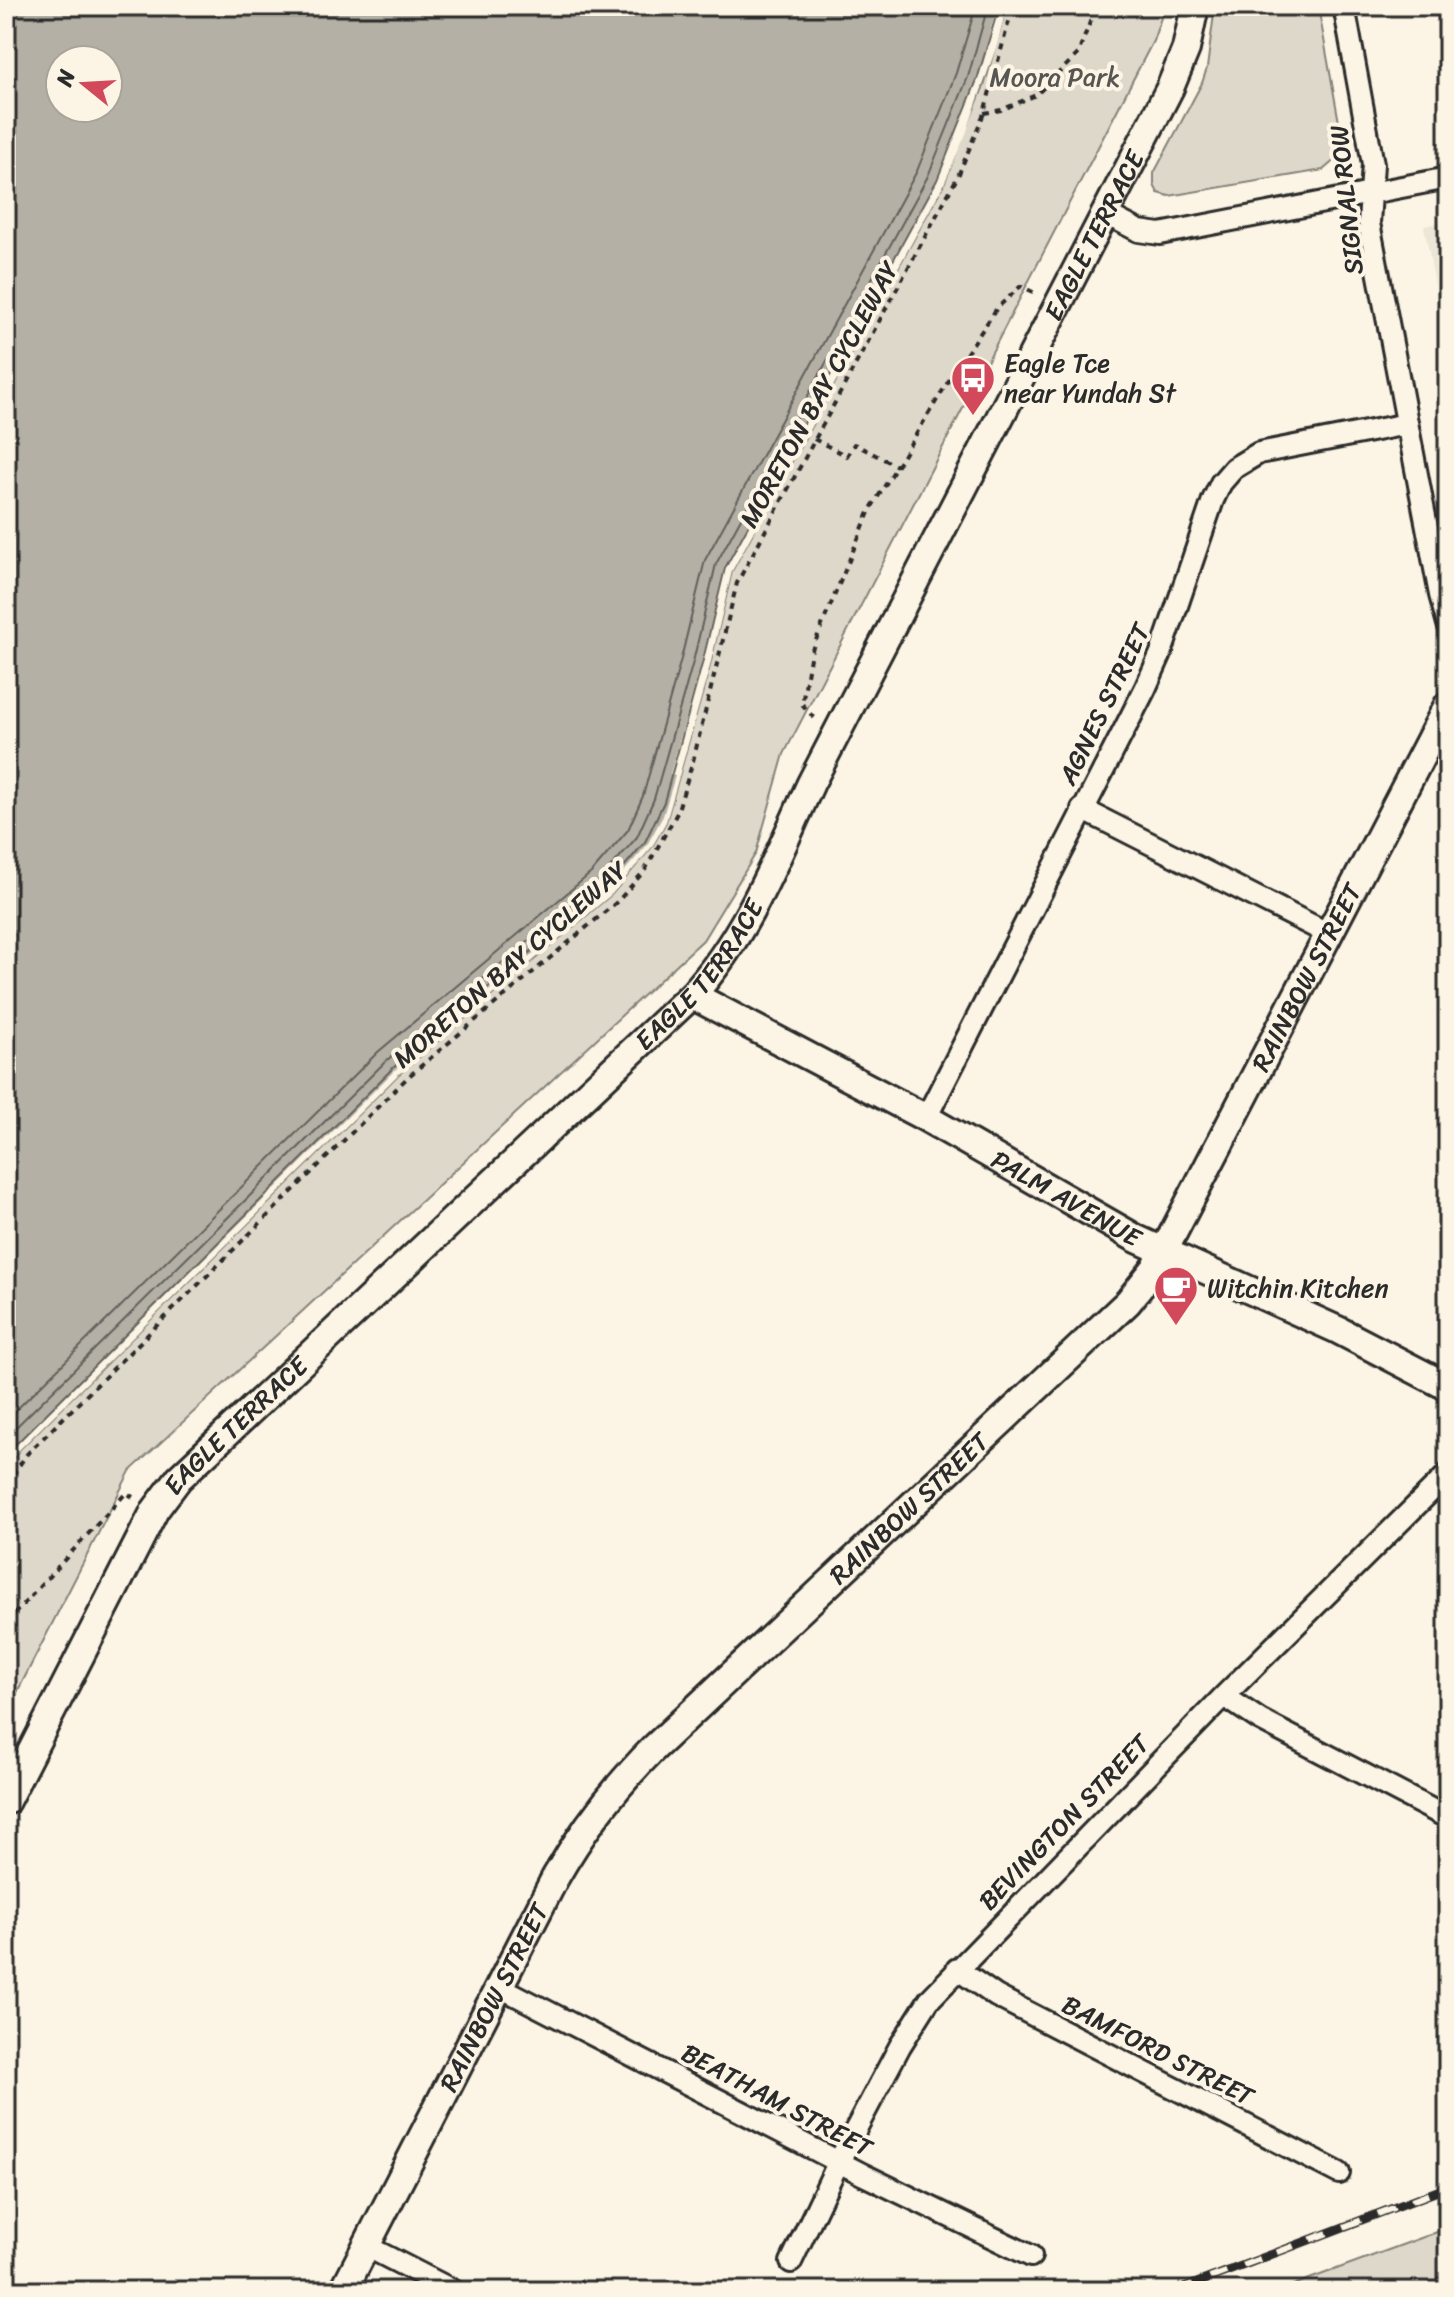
<svg xmlns="http://www.w3.org/2000/svg" width="1454" height="2297" font-family="Sriracha,sans-serif">
<style>
.built{fill:#ece6d7}
.green{fill:#ded8ca;stroke:#84827a;stroke-width:2}
.water{fill:#b4b0a5;stroke:#7d7b74;stroke-width:2;fill-rule:evenodd}
.pier{fill:#fcf5e5}
.lines{fill:none;stroke-linecap:round;stroke-linejoin:round}
.shore{stroke:#62605c;stroke-width:2}
.minor-casing{stroke:#2b2b2b;stroke-width:26}
.tertiary-casing{stroke:#2b2b2b;stroke-width:32}
.path{stroke:#2b2b2b;stroke-width:4;stroke-dasharray:6 6;stroke-linecap:butt}
.minor{stroke:#fcf5e5;stroke-width:20}
.tertiary{stroke:#fcf5e5;stroke-width:26}
.rail-casing{stroke:#2b2b2b;stroke-width:9}
.rail{stroke:#fcf5e5;stroke-width:6;stroke-dasharray:18;stroke-linecap:butt}
.labels{text-anchor:middle;stroke-width:8;stroke-linejoin:round;paint-order:stroke}
.park-label{font-size:26px;fill:#585653;stroke:#fcf5e5}
.street-label{font-size:26px;fill:#2b2b2b;stroke:#fcf5e5}
.poi-label{font-size:26px;fill:#2b2b2b;stroke:#fcf5e5;text-anchor:start}
</style>
<rect width="100%" height="100%" fill="#fcf5e5"/>
<filter id="ink" filterUnits="userSpaceOnUse"><feTurbulence type="fractalNoise" baseFrequency=".0125" numOctaves="2"/><feDisplacementMap in="SourceGraphic" scale="16" xChannelSelector="R" yChannelSelector="G"/><feConvolveMatrix kernelMatrix="1 2 1 2 8 2 1 2 1" color-interpolation-filters="sRGB"/></filter>
<g filter="url(#ink)">
<path class="built" d="M 1448,221 L 1448,353 L 1424,226 Z"/>
<path class="green" d="M 1002,6 L 1165,6 L 1153,41 L 784,754 L 756,853 L 703,940 L 130,1471 L 6,1714 L 6,1462 L 731,563 Z
M 1215,6 L 1318,6 L 1342,139 L 1336,159 L 1323,170 L 1169,196 L 1158,193 L 1154,185 L 1154,173 L 1202,83 L 1207,68 Z
M 1448,2228 L 1448,2291 L 1277,2291 Z"/>
<path class="water" d="M 6,6 L 1007,6 L 985,83 L 944,184 L 732,571 L 710,666 L 671,805 L 666,822 L 652,847 L 612,894 L 399,1074 L 20,1449 L 6,1468 ZM 60,60 L 108,60 L 108,108 L 60,108 Z"/>
<path class="pier" d="M 997,6 L 1007,6 L 997,45 L 966,134 L 944,184 L 732,571 L 710,666 L 671,805 L 666,822 L 652,847 L 612,894 L 399,1074 L 20,1449 L 6,1468 L 6,1458 L 15,1445 L 395,1070 L 608,890 L 647,845 L 663,816 L 675,776 L 670,774 L 701,664 L 724,568 L 936,180 L 977,80 Z"/>
<g class="lines">
<path class="shore" d="M 6,1420 L 378,1052 L 591,873 L 628,830 L 643,796 L 681,659 L 705,560 L 917,171 L 956,73 L 976,6
M 6,1437 L 386,1061 L 599,881 L 637,837 L 654,799 L 693,662 L 716,564 L 928,176 L 968,77 L 988,6
M 6,1454 L 393,1068 L 606,888 L 645,842 L 664,802 L 702,664 L 725,568 L 937,180 L 977,80 L 999,6"/>
<g class="minor-casing">
<path id="minor" d="M 1344,6 L 1373,164 L 1369,223 L 1440,595 L 1448,624
M 1106,214 L 1139,231 L 1160,234 L 1448,178
M 1082,809 L 1329,934
M 926,1118 L 1145,689 L 1161,653 L 1213,500 L 1221,483 L 1234,468 L 1259,453 L 1407,424
M 1224,1696 L 1260,1720 L 1448,1818
M 957,1969 L 996,1996 L 1339,2173
M 500,1987 L 864,2175 L 1031,2256
M 366,2246 L 454,2291
M 791,2262 L 839,2161 L 900,2046 L 929,2000 L 1224,1696 L 1448,1474"/>
</g>
<g class="tertiary-casing">
<g id="tertiary">
<path id="s1" d="M 692,995 L 926,1118 L 1137,1239 L 1338,1330 L 1448,1387"/>
<path id="s2" d="M 6,1801 L 155,1510 L 179,1478 L 692,995 C 747,935 777,857 811,783 L 1170,88 L 1186,49 L 1195,6"/>
<path id="s3" d="M 343,2291 L 555,1878 C 583,1829 614,1788 654,1748 L 1128,1302 L 1155,1268 L 1448,705"/>
</g>
</g>
<path class="path" d="M 984,113 L 1001,110 L 1036,95 L 1078,54 L 1096,6
M 814,439 L 847,456 L 854,444 L 897,466
M 814,718 L 802,704 L 811,652 L 870,510 L 954,372 L 997,308 L 1021,286 L 1035,293
M 6,1485 L 27,1454 L 409,1076 L 618,901 L 645,870 L 677,813 L 693,761 L 737,583 L 958,176 L 984,113 L 1013,6
M 6,1623 L 126,1493 L 133,1497"/>
<use href="#minor" class="minor"/>
<use href="#tertiary" class="tertiary"/>
<g class="rail-casing">
<path id="rail" d="M 1176,2291 L 1448,2187"/>
</g>
<use href="#rail" class="rail"/>
</g>
</g>
<defs>
<g id="bus-pin" transform="scale(2.3)"><path d="M0 17L-7.5 6A9.5 9.5 0 1 1 7.5 6Z" fill="#d1495b" stroke="#fcf5e5"/><path d="M-5-6H5V4H4V6H2V4H-2V6H-4V4H-5ZM-3.5-4V0h7V-4ZM-3.5 1.2v1.5H-2V1.2ZM2 1.2v1.5H3.5V1.2Z" fill="#fff"/></g>
<g id="cafe-pin" transform="scale(2.3)"><path d="M0 17L-7.5 6A9.5 9.5 0 1 1 7.5 6Z" fill="#d1495b" stroke="#fcf5e5"/><path d="M-5.5-4.5H6V0H3Q3 3.5 0 3.5H-2.5Q-5.5 3.5-5.5 0ZM3-3.2v2h1.7v-2ZM-6 4.5H4V6H-6Z" fill="#fff"/></g>
</defs>
<g fill-rule="evenodd">
<use href="#bus-pin" x="973" y="378"/>
<use href="#cafe-pin" x="1176" y="1288"/>
</g>
<g class="labels">
<g class="park-label">
<text x="1055" y="86">Moora Park</text>
</g>
<g class="street-label">
<text transform="translate(1346 200) rotate(-96)" y="9">SIGNAL ROW</text>
<text dy="9" stroke="none"><textPath href="#s2" startOffset="1932">EAGLE TERRACE</textPath></text>
<text transform="translate(819 394) rotate(-61)" y="9">MORETON BAY CYCLEWAY</text>
<text transform="translate(1104 704) rotate(-64)" y="9">AGNES STREET</text>
<text transform="translate(510 964) rotate(-41)" y="9">MORETON BAY CYCLEWAY</text>
<text dy="9" stroke="none"><textPath href="#s2" startOffset="1092">EAGLE TERRACE</textPath></text>
<text dy="9" stroke="none"><textPath href="#s3" startOffset="1650">RAINBOW STREET</textPath></text>
<text dy="9" stroke="none"><textPath href="#s1" startOffset="426">PALM AVENUE</textPath></text>
<text dy="9" stroke="none"><textPath href="#s2" startOffset="444">EAGLE TERRACE</textPath></text>
<text dy="9" stroke="none"><textPath href="#s3" startOffset="978">RAINBOW STREET</textPath></text>
<text transform="translate(1064 1822) rotate(-46)" y="9">BEVINGTON STREET</text>
<text dy="9" stroke="none"><textPath href="#s3" startOffset="330">RAINBOW STREET</textPath></text>
<text transform="translate(1158 2050) rotate(27)" y="9">BAMFORD STREET</text>
<text transform="translate(777 2100) rotate(28)" y="9">BEATHAM STREET</text>
</g>
<g class="poi-label">
<text x="1004" y="372">Eagle Tce<tspan x="1004" dy="30">near Yundah St</tspan></text>
<text x="1207" y="1297">Witchin Kitchen</text>
</g>
</g>
<rect width="1454" height="2297" fill="none" stroke="#fcf5e5" stroke-width="32"/>
<rect x="16" y="16" width="1422" height="2265" fill="none" stroke="#2b2b2b" stroke-width="3" filter="url(#ink)"/>
<g transform="translate(84 84) rotate(288)"><circle r="38" fill="#fcf5e5" stroke="#a8a49b" stroke-width="2"/>
<path d="M0-6L14 30L0 20L-14 30Z" fill="#d1495b"/>
<text y="-12" font-size="22" font-weight="bold" text-anchor="middle" fill="#2b2b2b">N</text>
</g>
</svg>
